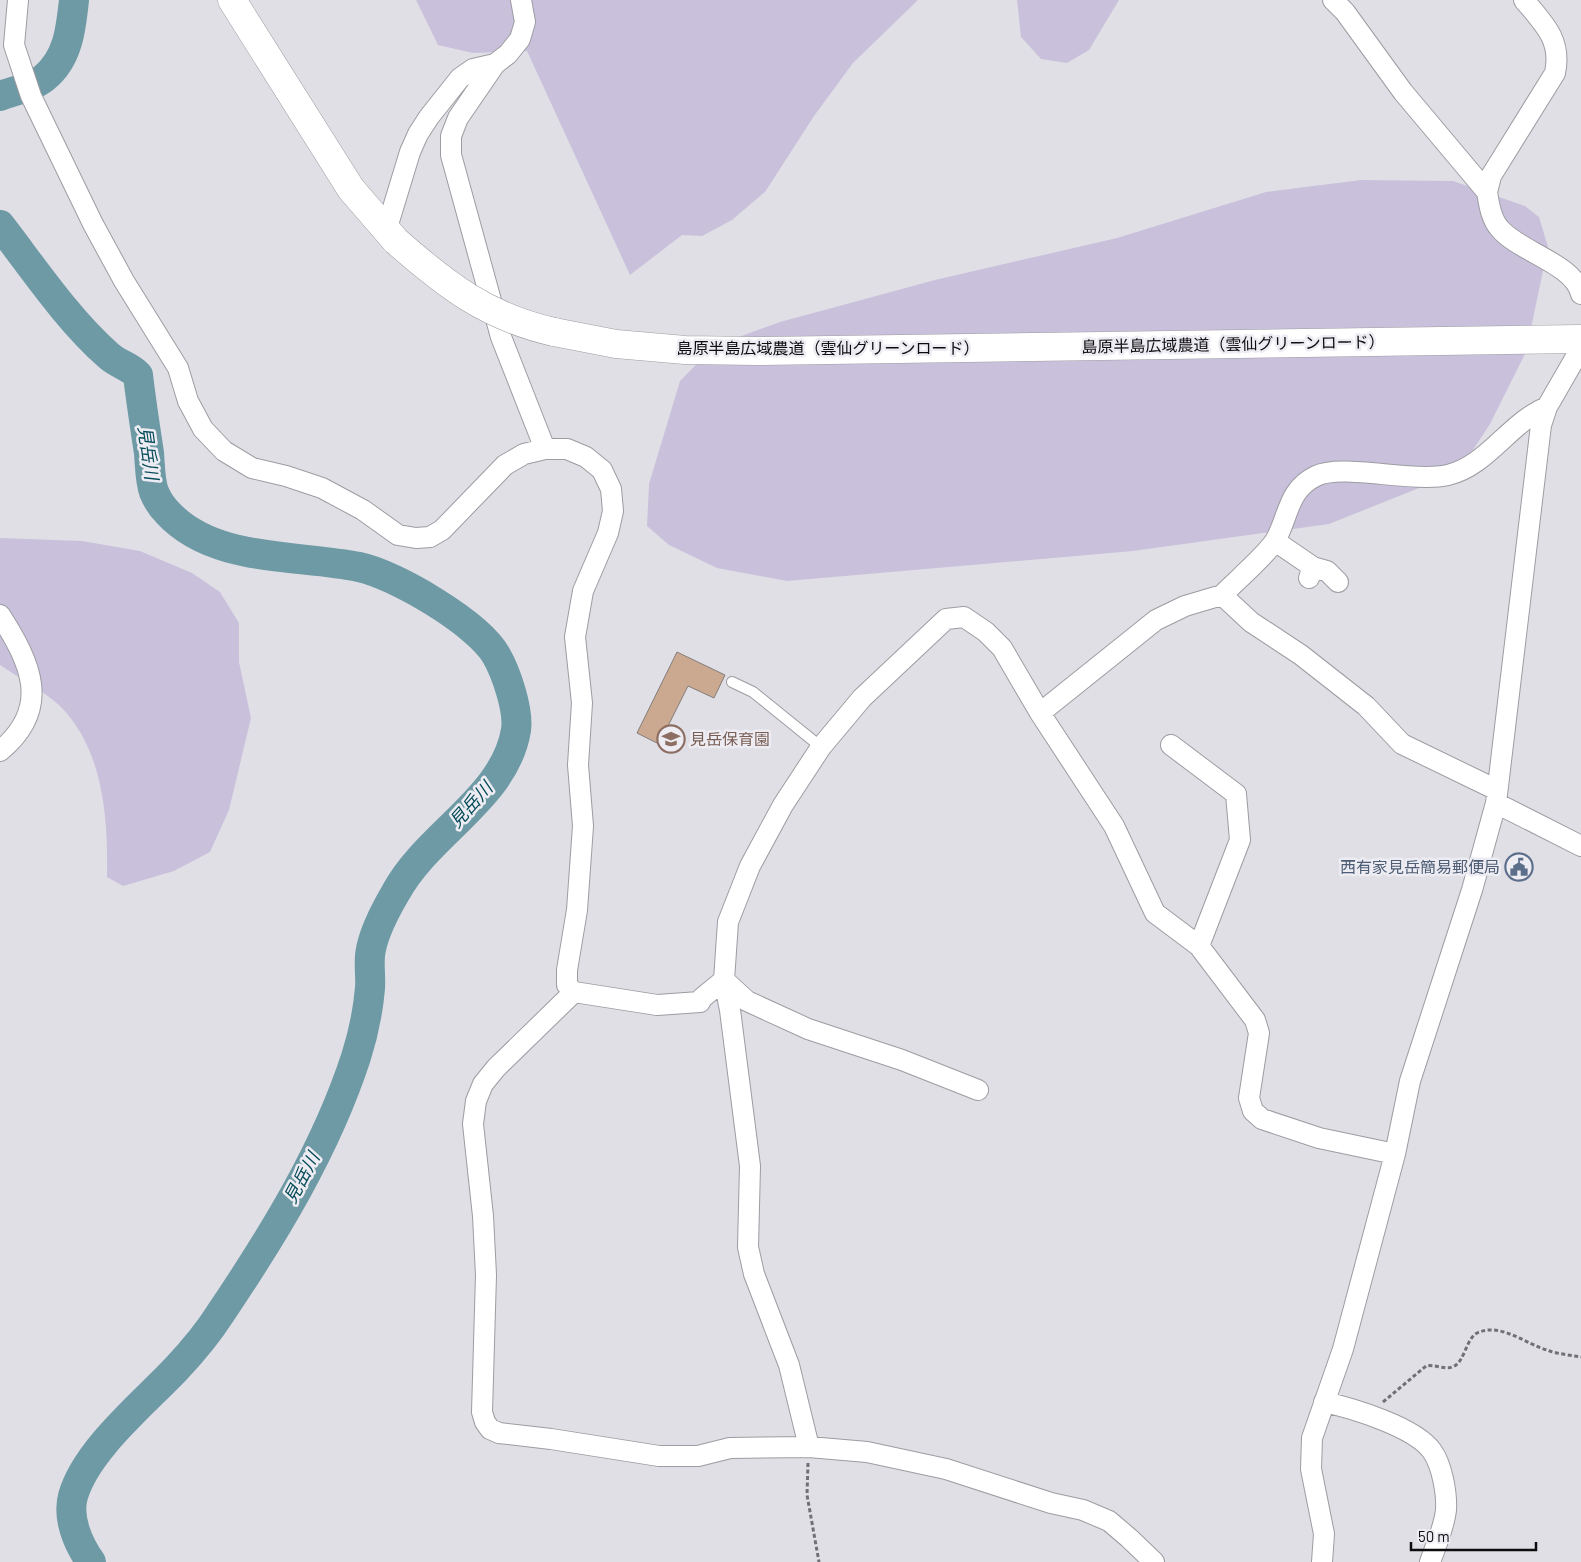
<svg xmlns="http://www.w3.org/2000/svg" width="1581" height="1562" font-family="Barlow,'Noto Sans JP',sans-serif">
<style>
.green{fill:#c9c1dc}
.lines{fill:none;stroke-linecap:round;stroke-linejoin:round}
.river{stroke:#6d9aa5;stroke-width:30}
.building{fill:#caa990;stroke:#837e7a}
.lane-casing{stroke:#9d9ca2;stroke-width:12}
.street-casing{stroke:#9d9ca2;stroke-width:22}
.secondary-casing{stroke:#9d9ca2;stroke-width:29}
.path{stroke:#727075;stroke-width:3;stroke-dasharray:4 2.5;stroke-linecap:butt}
.lane{stroke:#fff;stroke-width:10}
.street{stroke:#fff;stroke-width:20}
.secondary{stroke:#fff;stroke-width:28}
.secondary-bridge-casing{stroke:#9d9ca2;stroke-width:29;stroke-linecap:butt}
.secondary-bridge{stroke:#fff;stroke-width:28}
.labels{text-anchor:middle;stroke-width:5;stroke-linejoin:round;paint-order:stroke}
.street-label{font-size:16px;fill:#0d0c0e;stroke:#eeecf3}
.education-label{font-size:16px;fill:#785e54;stroke:#eeecf3;text-anchor:start}
.service-label{font-size:16px;fill:#4e5e75;stroke:#eeecf3;text-anchor:end}
.water-label{font-size:18px;font-style:italic;fill:#044b58;stroke:#eeecf3}
</style>
<rect width="100%" height="100%" fill="#e1dfe6"/>
<path class="green" d="M 416,0 L 918,0 L 853,63 L 814,116 L 765,192 L 732,220 L 702,236 L 682,235 L 630,275 L 527,51 L 473,53 L 438,45 Z
M 1017,0 L 1119,0 L 1089,50 L 1067,63 L 1041,59 L 1021,37 Z
M 1361,180 L 1453,181 L 1525,206 L 1539,217 L 1548,247 L 1526,352 L 1490,424 L 1469,456 L 1434,482 L 1329,524 L 1133,551 L 787,581 L 717,568 L 669,545 L 647,526 L 649,484 L 680,381 L 714,346 L 780,322 L 935,280 L 1117,238 L 1266,192 Z
M 0,538 L 82,541 L 140,551 L 192,573 L 220,592 L 239,623 L 239,662 L 251,718 L 229,810 L 210,852 L 174,871 L 123,886 L 107,877 C 108,819 104,750 60,706 C 43,690 19,678 0,665 Z"/>
<g class="lines">
<path class="river" d="M 0,96 C 13,91 33,87 44,78 C 68,59 71,29 74,0
M 0,225 C 34,269 67,319 109,356 C 118,364 129,366 138,375 C 141,401 145,427 149,453 C 150,465 150,481 154,492 C 157,499 162,507 167,512 C 213,563 297,554 359,567 C 394,574 478,623 496,655 C 506,672 519,710 516,730 C 505,798 428,833 396,892 C 386,909 375,929 371,949 C 368,962 371,975 370,988 C 368,1012 363,1035 356,1057 C 326,1149 274,1234 220,1314 C 208,1333 192,1352 176,1369 C 144,1403 86,1450 73,1496 C 67,1518 78,1544 91,1562"/>
</g>
<path class="building" d="M 677,652 L 725,675 L 714,698 L 688,686 L 659,744 L 637,733 Z"/>
<g class="lines">
<g class="lane-casing">
<path id="lane" d="M 732,682 L 753,692 L 821,747"/>
</g>
<g class="street-casing">
<path id="street" d="M 18,0 L 14,45 L 31,96 L 93,224 L 124,281 L 178,368 L 188,401 L 203,429 L 224,451 L 252,468 L 286,476 L 322,488 L 363,510 L 398,535 L 416,538 L 430,537 L 442,530 L 505,465 L 524,454 L 545,449 L 567,449 L 586,457 L 602,470 L 611,489 L 613,511 L 608,533 L 583,591 L 575,637 L 582,703 L 578,765 L 583,826 L 577,910 L 567,970 L 567,985 L 574,992 L 657,1005 L 700,1002 L 702,998 L 724,980
M 521,0 L 525,22 L 520,39 L 508,54 L 495,64 L 458,118 L 451,136 L 451,155 L 501,337 L 545,449
M 1333,0 L 1345,12 L 1403,92 L 1487,192 C 1489,204 1491,219 1500,229 C 1520,252 1574,264 1581,294
M 1487,192 L 1491,176 L 1555,73 C 1562,40 1544,24 1524,0
M 386,231 L 410,152 L 418,134 L 429,117 L 460,78 L 473,69 L 495,64
M 1275,541 L 1313,567 L 1309,578
M 1313,567 L 1327,571 L 1338,582
M 1222,595 C 1235,582 1266,555 1275,541 C 1289,517 1287,490 1316,476 C 1342,463 1412,483 1448,475 C 1487,466 1510,422 1547,407
M 0,615 C 31,663 52,708 0,751
M 1040,713 L 1156,620 L 1185,606 L 1222,595 L 1251,622 L 1301,655 L 1366,706 L 1402,744 L 1497,790
M 1171,745 L 1236,794 L 1240,840 L 1199,946
M 1496,803 L 1581,846
M 724,980 L 747,1001 L 808,1029 L 902,1060 L 978,1090
M 574,992 L 496,1068 L 483,1084 L 476,1101 L 473,1124 L 483,1216 L 486,1275 L 482,1412 L 485,1422 L 490,1429 L 499,1433 L 551,1439 L 659,1456 L 698,1456 L 730,1448 L 809,1447 L 867,1452 L 946,1469 L 1051,1503 L 1083,1510 L 1109,1521 L 1129,1538 L 1154,1562
M 1324,1402 C 1352,1408 1415,1427 1432,1451 C 1442,1465 1447,1493 1446,1510 C 1444,1528 1436,1545 1430,1562
M 809,1447 L 789,1365 L 754,1274 L 748,1247 L 750,1166 L 730,1010 L 724,980 L 728,922 L 750,866 L 783,805 L 821,747 L 862,698 L 946,619 L 964,617 L 986,632 L 1002,648 L 1040,713 L 1114,826 L 1155,913 L 1199,946 L 1255,1020 L 1259,1033 L 1249,1098 L 1253,1111 L 1262,1119 L 1319,1138 L 1395,1154
M 1322,1562 L 1324,1534 L 1311,1469 L 1312,1438 L 1343,1349 L 1395,1154 L 1410,1081 L 1472,890 L 1496,803 L 1541,425 L 1547,407 L 1581,348"/>
</g>
<g class="secondary-casing">
<path id="secondary" d="M 232,0 L 351,189 L 396,241
M 554,332 L 616,344 L 685,350 L 757,351 L 1581,339"/>
</g>
<path class="path" d="M 1383,1402 L 1426,1366 C 1434,1364 1445,1370 1452,1367 C 1465,1363 1465,1340 1477,1333 C 1500,1322 1526,1344 1547,1350 C 1557,1354 1570,1355 1581,1357
M 808,1463 L 807,1495 L 819,1562"/>
<use href="#lane" class="lane"/>
<use href="#street" class="street"/>
<use href="#secondary" class="secondary"/>
<g class="secondary-bridge-casing">
<path id="secondary-bridge" d="M 396,241 C 446,285 487,317 554,332"/>
</g>
<use href="#secondary-bridge" class="secondary-bridge"/>
</g>
<defs>
<g id="school-ring" transform="scale(1.4375)"><circle r="9.5" fill="#eeecf3" stroke="#8d6e63" stroke-width="1.5"/><path d="M0-5L7-2L0 1L-7-2ZM-4 1L0 2.5L4 1V4Q0 6-4 4Z" fill="#8d6e63"/></g>
<g id="civic-ring" transform="scale(1.4375)"><circle r="9.5" fill="#eeecf3" stroke="#5c6f8a" stroke-width="1.5"/><path d="M-.6-6.5H3V-4.5H.6V-3L4-1V1h2V6H-6V1h2V-1L-.6-3ZM-1.2 2.5V6h2.4V2.5Z" fill="#5c6f8a"/></g>
</defs>
<g fill-rule="evenodd">
<use href="#school-ring" x="671" y="739"/>
<use href="#civic-ring" x="1519" y="867"/>
</g>
<g class="labels">
<g class="street-label">
<text transform="translate(1233 344) rotate(-1)" y="6">島原半島広域農道（雲仙グリーンロード）</text>
<text x="828" y="354">島原半島広域農道（雲仙グリーンロード）</text>
</g>
<g class="education-label">
<text x="690" y="745">見岳保育園</text>
</g>
<g class="service-label">
<text x="1500" y="873">西有家見岳簡易郵便局</text>
</g>
<g class="water-label">
<text transform="translate(148 453) rotate(82)" y="6">見岳川</text>
<text transform="translate(471 805) rotate(-48)" y="6">見岳川</text>
<text transform="translate(302 1178) rotate(-62)" y="6">見岳川</text>
</g>
</g>
<path d="M1411 1542v8h125v-8" fill="none" stroke="#0d0c0e" stroke-width="2.5"/>
<text x="1418" y="1542" font-size="15" fill="#0d0c0e" stroke="#eeecf3" stroke-width="4" paint-order="stroke">50 m</text>
</svg>
